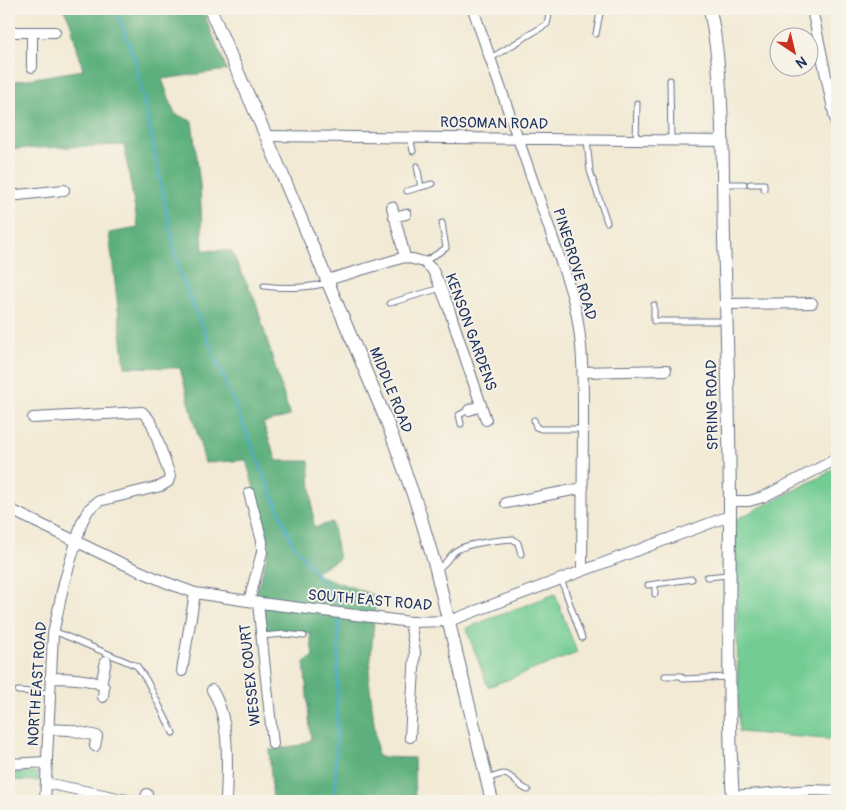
<svg xmlns="http://www.w3.org/2000/svg" width="846" height="810" font-family="Pangolin,sans-serif">
<style>
.green{fill:#72cc93;stroke:#467e78}
.forest{fill:#5db07d;stroke:#3c706e}
.lines{fill:none;stroke-linecap:round;stroke-linejoin:round}
.stream{stroke:#4aabca;stroke-width:2.5}
.service-casing{stroke:#667087;stroke-width:7}
.minor-casing{stroke:#667087;stroke-width:12}
.tertiary-casing{stroke:#667087;stroke-width:14}
.service{stroke:#fff;stroke-width:5}
.minor{stroke:#fff;stroke-width:10}
.tertiary{stroke:#fff;stroke-width:12}
.labels{text-anchor:middle;stroke-width:4;stroke-linejoin:round;paint-order:stroke}
.street-label{font-size:15px;fill:#1b2f5e;stroke:#f7f3e8}
</style>
<rect width="100%" height="100%" fill="#f7f3e8"/>
<filter id="ink" filterUnits="userSpaceOnUse"><feTurbulence type="fractalNoise" baseFrequency=".02" numOctaves="2"/><feDisplacementMap in="SourceGraphic" scale="10" xChannelSelector="R" yChannelSelector="G"/><feConvolveMatrix kernelMatrix="1 2 1 2 8 2 1 2 1" color-interpolation-filters="sRGB"/></filter>
<filter id="wash" filterUnits="userSpaceOnUse"><feTurbulence type="fractalNoise" baseFrequency=".0096" numOctaves="4" result="noise"/><feDisplacementMap in="SourceGraphic" scale="20" xChannelSelector="R" yChannelSelector="G"/><feGaussianBlur stdDeviation="1.12" result="paint"/><feColorMatrix in="noise" values="0 0 0 0 0 0 0 0 0 0 0 0 0 0 0 0 0 1.4 0 .05"/><feComposite in="paint" operator="in"/></filter>
<g filter="url(#wash)">
<rect width="100%" height="100%" fill="#f2ead4"/>
<path class="green" d="M 837,465 L 837,740 L 739,732 L 735,520 L 826,474 Z
M 555,594 L 577,653 L 488,687 L 466,628 Z
M 34,772 L 38,775 L 39,781 L 9,780 L 9,773 Z"/>
<path class="forest" d="M 64,9 L 202,9 L 227,70 L 162,79 L 175,114 L 192,121 L 200,184 L 203,250 L 231,251 L 255,300 L 290,416 L 263,423 L 277,461 L 309,461 L 314,528 L 332,522 L 339,559 L 312,573 L 376,596 L 369,680 L 378,757 L 414,758 L 415,801 L 273,801 L 269,750 L 300,745 L 311,740 L 304,662 L 313,657 L 310,633 L 283,630 L 265,631 L 265,611 L 256,594 L 270,545 L 246,460 L 205,463 L 180,368 L 125,367 L 109,233 L 138,228 L 124,145 L 9,149 L 9,82 L 83,70 L 70,22 Z"/>
<g class="lines">
<path class="stream" d="M 116,9 L 136,63 L 179,271 L 293,544 L 339,603 L 339,610
M 335,801 L 339,615"/>
</g>
</g>
<g filter="url(#ink)">
<g class="lines">
<g class="service-casing">
<path id="service" d="M 596,34 L 600,13 L 605,9
M 491,58 L 547,24 L 549,15 L 546,9
M 670,80 L 671,141
M 410,137 L 413,151
M 587,140 L 590,171 L 607,222
M 636,140 L 637,103
M 723,184 L 744,184
M 750,184 L 764,184 L 764,189
M 421,187 L 432,184
M 407,191 L 421,187 L 417,166
M 424,262 L 446,248 L 442,223
M 264,286 C 286,289 306,288 328,283
M 390,303 L 441,288
M 654,305 L 654,321 L 726,321
M 534,420 L 536,427 L 541,429 L 583,429
M 461,424 L 459,415 L 469,410
M 437,569 C 449,563 448,554 459,549 C 471,543 500,540 513,539 L 518,543 L 521,554
M 707,577 L 728,575
M 561,579 L 582,638
M 655,584 L 655,594
M 648,585 L 692,579
M 54,631 L 137,666 L 147,681 L 173,733
M 262,636 L 284,634 L 304,636
M 665,676 L 681,676 L 684,679 L 729,677
M 18,691 L 49,693
M 487,779 C 492,778 499,774 504,774 C 513,775 518,787 528,790"/>
</g>
<g class="minor-casing">
<path id="minor" d="M 473,9 L 569,285 C 584,330 583,378 583,425 C 583,474 582,522 582,570
M 812,9 L 837,128
M 9,32 L 55,32
M 32,32 L 32,67
M 266,136 L 722,141
M 9,196 L 64,190
M 392,207 L 405,257
M 394,217 L 406,214
M 327,280 L 405,257 L 424,262 L 432,269 L 437,279 L 448,306 L 486,420
M 726,304 L 812,303
M 583,372 L 666,370
M 469,410 L 481,406
M 33,418 L 142,412 L 148,418 L 152,424 L 170,476 L 168,482 L 161,486 L 99,501 L 89,509 L 82,522 L 64,583 L 53,634 L 45,801
M 249,493 L 262,541 L 262,552 L 249,601
M 730,501 L 749,501 L 763,497 L 829,463 L 837,457
M 506,503 L 583,488
M 9,509 L 119,562 L 165,582 L 195,593 L 261,603 L 410,622 L 449,621 L 729,516
M 258,603 L 273,744
M 410,622 L 415,652 L 410,737
M 182,671 L 195,593
M 50,678 C 64,678 94,678 104,687 L 103,697
M 101,684 L 106,661
M 212,690 C 231,720 227,767 226,801
M 47,729 L 70,730 L 97,736 L 95,746
M 9,764 L 46,762
M 46,783 L 132,801
M 733,796 L 811,790 L 837,791
M 145,801 L 147,794"/>
</g>
<g class="tertiary-casing">
<path id="tertiary" d="M 210,9 L 266,136 L 387,422 L 418,508 L 436,569 L 492,801
M 710,9 C 725,84 722,163 724,239 C 727,326 729,412 730,498 C 730,599 727,701 733,801"/>
</g>
<use href="#service" class="service"/>
<use href="#minor" class="minor"/>
<use href="#tertiary" class="tertiary"/>
</g>
</g>
<g class="labels">
<g class="street-label">
<text transform="translate(494 123) rotate(1)" y="5">ROSOMAN ROAD</text>
<text transform="translate(575 264) rotate(73)" y="5">PINEGROVE ROAD</text>
<text transform="translate(471 332) rotate(70)" y="5">KENSON GARDENS</text>
<text transform="translate(391 390) rotate(68)" y="5">MIDDLE ROAD</text>
<text transform="translate(712 405) rotate(-91)" y="5">SPRING ROAD</text>
<text transform="translate(370 600) rotate(5)" y="5">SOUTH EAST ROAD</text>
<text transform="translate(250 675) rotate(-96)" y="5">WESSEX COURT</text>
<text transform="translate(37 684) rotate(-86)" y="5">NORTH EAST ROAD</text>
</g>
</g>
<rect width="846" height="810" fill="none" stroke="#f7f3e8" stroke-width="30"/>
<g transform="translate(794 52) rotate(145)"><circle r="24" fill="#f7f3e8" stroke="#9fa5b1"/>
<path d="M0-4L9 19L0 12L-9 19Z" fill="#c8321e"/>
<text y="-8" font-size="14" font-weight="bold" text-anchor="middle" fill="#1b2f5e">N</text>
</g>
</svg>
